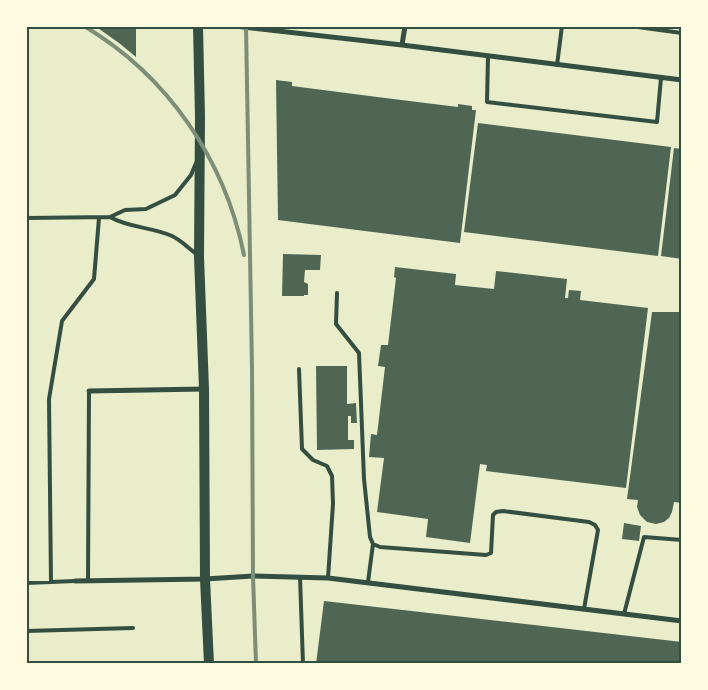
<svg xmlns="http://www.w3.org/2000/svg" width="708" height="690" font-family="'Open Sans',sans-serif">
<style>
.building{fill:#4f6655}
.lines{fill:none;stroke-linecap:round;stroke-linejoin:round}
.service{stroke:#344e41;stroke-width:4}
.minor{stroke:#344e41;stroke-width:5}
.secondary{stroke:#344e41;stroke-width:10}
.rail{stroke:#7c8e77;stroke-width:4}
.neatline{fill:none;stroke:#344e41;stroke-width:2}
</style>
<rect width="100%" height="100%" fill="#e9edc9"/>
<path class="building" d="M 95,26 L 136,26 L 136,57 L 119,43 Z
M 276,80 L 292,82 L 292,86 L 385,98 L 458,107 L 458,104 L 472,106 L 472,110 L 476,110 L 460,243 L 278,220 Z
M 478,123 L 671,147 L 658,256 L 464,232 Z
M 674,148 L 682,149 L 682,259 L 661,256 Z
M 283,254 L 321,255 L 320,270 L 305,270 L 304,282 L 308,284 L 308,295 L 304,295 L 304,296 L 282,296 Z
M 395,267 L 456,274 L 455,285 L 494,289 L 496,271 L 567,279 L 565,298 L 568,298 L 569,290 L 581,291 L 580,300 L 648,308 L 626,488 L 486,471 L 487,465 L 480,464 L 470,543 L 426,537 L 428,519 L 377,512 L 384,458 L 369,457 L 371,434 L 377,435 L 385,367 L 378,366 L 381,345 L 388,345 L 396,278 L 394,277 Z
M 652,312 L 682,312 L 682,503 L 674,502 L 672,512 L 669,518 L 664,522 L 656,524 L 647,522 L 640,515 L 637,507 L 638,500 L 627,499 Z
M 316,366 L 347,366 L 347,404 L 356,403 L 357,423 L 351,423 L 351,416 L 348,416 L 348,440 L 354,440 L 354,449 L 317,450 Z
M 624,523 L 641,526 L 639,541 L 622,539 Z
M 324,601 L 682,642 L 682,664 L 316,664 Z"/>
<g class="lines">
<path class="service" d="M 630,26 L 682,33
M 488,56 L 487,102 L 657,122 L 661,78
M 557,65 L 562,26
M 110,217 C 129,228 152,227 172,236 C 181,240 189,249 198,255
M 26,218 L 110,217 L 125,210 L 146,209 L 175,195 L 191,175 L 196,163
M 337,293 L 336,324 L 359,353 L 364,479 L 370,537 L 373,544 L 368,582
M 299,369 L 302,449 L 313,460 L 327,466 L 332,476 L 333,504 L 328,578
M 373,544 L 380,547 L 486,555 L 491,553 L 493,515 L 496,512 L 503,511 L 589,522 L 595,525 L 598,530 L 584,609
M 300,577 L 303,664
M 88,581 L 89,391
M 51,582 L 49,399 L 62,321 L 94,279 L 99,218
M 26,583 L 75,581
M 624,614 L 644,537 L 682,540
M 26,631 L 133,628"/>
<path class="minor" d="M 235,26 L 402,45 L 682,80
M 402,45 L 405,26
M 89,391 L 204,389
M 75,581 L 205,579 L 253,576 L 328,578 L 682,621"/>
<path class="secondary" d="M 198,26 L 200,117 L 199,257 L 204,389 L 205,579 L 209,664"/>
<path class="rail" d="M 84,26 C 168,76 225,160 244,255
M 246,26 L 252,368 L 253,576 L 256,664"/>
</g>
<rect width="708" height="690" fill="none" stroke="#fefae0" stroke-width="55"/>
<rect x="28" y="28" width="652" height="634" class="neatline"/>
</svg>
